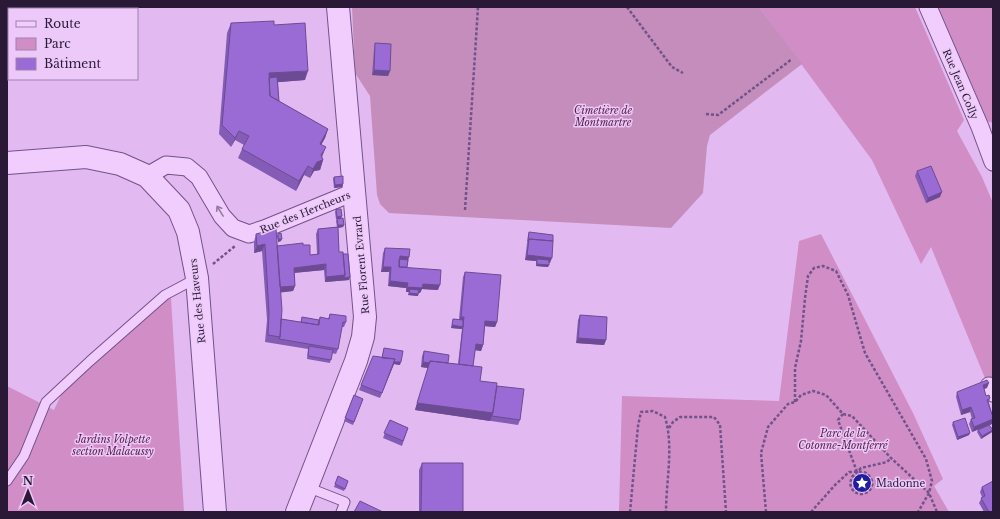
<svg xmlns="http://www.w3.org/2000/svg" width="1000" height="519" font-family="'Libre Baskerville',serif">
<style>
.green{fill:#d08dc6}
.cemetery{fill:#c48dbc}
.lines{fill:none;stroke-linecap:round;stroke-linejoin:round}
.service-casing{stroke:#72528a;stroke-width:11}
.minor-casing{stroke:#72528a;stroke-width:19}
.tertiary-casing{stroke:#72528a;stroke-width:24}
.path{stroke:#72528a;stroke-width:2.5;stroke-dasharray:3 2;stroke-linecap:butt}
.service{stroke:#f0cdfc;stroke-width:9}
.minor{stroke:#f0cdfc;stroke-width:17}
.tertiary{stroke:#f0cdfc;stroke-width:22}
.wall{fill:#845cb6}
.shaded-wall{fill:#6c4b94}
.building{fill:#9a6bd4;stroke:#6c4b94}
.oneway{stroke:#967ca3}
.labels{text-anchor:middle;stroke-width:3;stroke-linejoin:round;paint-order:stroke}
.street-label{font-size:10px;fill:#291937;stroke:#ecc9f9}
.park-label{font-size:10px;font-style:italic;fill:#561e46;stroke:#ecc9f9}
.poi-label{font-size:10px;fill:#291937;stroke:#ecc9f9;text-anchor:start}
</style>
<rect width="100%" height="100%" fill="#e3b9f2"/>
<path class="green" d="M 759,7 L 915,7 L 964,120 L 957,131 L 982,177 L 993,203 L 993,380 L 987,383 L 931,247 L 921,264 L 872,160 Z
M 935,7 L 993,7 L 993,123 L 984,120 Z
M 821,234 L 913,413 L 943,479 L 934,486 L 949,512 L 619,512 L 622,396 L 779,401 L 799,241 Z
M 171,298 L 184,512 L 7,512 L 7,386 L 54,410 L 62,393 L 163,301 Z"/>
<path class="cemetery" d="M 352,7 L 759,7 L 802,64 L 710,135 L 707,146 L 703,193 L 671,228 L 389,213 L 380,204 L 377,195 L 370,96 L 355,73 Z"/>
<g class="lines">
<g class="service-casing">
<path id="service" d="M 7,481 L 24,456 L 46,402 L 90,361 L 165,295 L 197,278
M 307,487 L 345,502 L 341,512"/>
</g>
<g class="minor-casing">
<path id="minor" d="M 928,7 L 980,127 L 993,162
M 147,176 L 166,165 L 187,167 L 199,177 L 222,216 L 233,228 L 249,234 L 264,229 L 354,192
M 989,386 L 993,393"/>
</g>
<g class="tertiary-casing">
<path id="tertiary" d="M 7,163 L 86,157 L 120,164 L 147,176 L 179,210 L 188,232 L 197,278 L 215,512
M 297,512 L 356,361 L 363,337 L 365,317 L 338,7"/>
</g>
<path class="path" d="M 627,7 L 672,67 L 683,73
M 706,114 L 718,115 L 792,59
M 465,210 L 478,7
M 213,264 L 235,246
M 795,402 L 795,368 L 801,341 L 805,298 L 808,276 L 814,268 L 823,266 L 836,271 L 848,295 L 865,353 L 926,459 L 932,481 L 929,493 L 918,512
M 843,414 L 838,420 L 857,472
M 669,428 L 673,422 L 680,417 L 714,417 L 720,425 L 726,512
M 630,512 L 638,426 L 641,412 L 653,411 L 665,417 C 674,447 666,481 666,512
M 766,512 L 761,453 L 768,427 L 788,404 L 795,402 L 801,395 L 813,391 L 826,395 L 843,414 L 852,416 L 891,458 L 929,493 L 937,512
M 811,512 L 835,485 L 849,472 C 854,472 858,471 862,472 C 866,472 868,474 870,477 C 880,491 854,504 850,483 L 852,477 L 861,468 L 887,462 L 891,458"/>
<use href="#service" class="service"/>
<use href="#minor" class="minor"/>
<use href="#tertiary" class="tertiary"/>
</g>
<path class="wall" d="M 231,23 L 274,25 L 305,80 L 278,82 L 279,101 L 328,129 L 325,138 L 321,145 L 322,157 L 323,160 L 320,170 L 314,171 L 310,178 L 304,175 L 296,191 L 238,158 L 242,149 L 244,145 L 235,140 L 231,147 L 219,134 L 227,33 Z
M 375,43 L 390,71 L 388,76 L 372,75 L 374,49 Z
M 917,171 L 940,197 L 926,203 L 915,176 Z
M 334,177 L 343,184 L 342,187 L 334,188 L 333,179 Z
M 336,209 L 342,216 L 341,218 L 344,225 L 343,227 L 338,228 L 339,252 L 349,280 L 325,282 L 324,270 L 294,273 L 295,286 L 293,291 L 280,292 L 281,319 L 301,322 L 302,317 L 319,320 L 320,317 L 328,319 L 330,314 L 346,322 L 344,327 L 342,327 L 338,349 L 336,354 L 332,353 L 330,363 L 307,359 L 308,349 L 265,342 L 267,320 L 262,251 L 254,253 L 254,242 L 256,234 L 277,246 L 303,245 L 310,255 L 317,254 L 316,234 L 318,229 L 337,227 L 336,221 L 337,219 L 336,219 L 335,212 Z
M 529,232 L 550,263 L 549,263 L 548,267 L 536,266 L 536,261 L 525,260 L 528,235 Z
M 278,234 L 281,241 L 278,242 L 277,236 Z
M 385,248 L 409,257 L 407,267 L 438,290 L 422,289 L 420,293 L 419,293 L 418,296 L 408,295 L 409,292 L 406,292 L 406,288 L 388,286 L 389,272 L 381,272 L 383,253 Z
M 465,272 L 497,322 L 495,327 L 485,326 L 483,345 L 481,351 L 475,350 L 473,366 L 480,381 L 497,386 L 520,420 L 518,425 L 415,410 L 428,368 L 421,367 L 422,356 L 424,351 L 448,363 L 458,364 L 462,329 L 451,328 L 453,319 L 459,319 L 463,277 Z
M 580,315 L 606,340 L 604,345 L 576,343 L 578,320 Z
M 384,348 L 400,365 L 394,364 L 380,398 L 359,390 L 361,385 L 382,357 Z
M 987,388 L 984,389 L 986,396 L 990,398 L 989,403 L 993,417 L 993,420 L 992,424 L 972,432 L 969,424 L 971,419 L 972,419 L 970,412 L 961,415 L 956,397 L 957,392 Z
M 354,395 L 363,399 L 353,425 L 344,421 Z
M 390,420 L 408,428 L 402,446 L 383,438 Z
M 953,422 L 969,435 L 957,440 L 952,425 Z
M 978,430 L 992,432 L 981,439 L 977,432 Z
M 422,463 L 463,512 L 419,512 L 419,470 Z
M 338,476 L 348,481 L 344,491 L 334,487 Z
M 868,479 L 870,480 L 866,489 L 864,488 L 863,491 L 856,488 L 857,485 L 854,484 L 855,481 Z
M 982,487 L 993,512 L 984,512 L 979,503 L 982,497 L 980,492 Z"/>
<path class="shaded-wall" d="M 374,70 L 390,71 L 388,76 L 372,75 Z
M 308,71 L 305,80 L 268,83 L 269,73 Z
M 328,129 L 325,138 L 316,154 L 320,144 Z
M 239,131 L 235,140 L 231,147 L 235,138 Z
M 326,147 L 322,157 L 323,160 L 320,170 L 314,171 L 310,178 L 313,169 Z
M 308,166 L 304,175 L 296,191 L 299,181 Z
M 343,184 L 342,187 L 334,188 L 335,185 Z
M 942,192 L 940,197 L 926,203 L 928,198 Z
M 342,216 L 341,218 L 336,219 L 337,217 Z
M 338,225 L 344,225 L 343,227 L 337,228 Z
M 278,239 L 282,239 L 281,241 L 278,242 Z
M 265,244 L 262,251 L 254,253 L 257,246 Z
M 527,255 L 552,258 L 550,263 L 537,261 L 537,259 L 536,261 L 525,260 Z
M 400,256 L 409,257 L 407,262 L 399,261 Z
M 326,264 L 324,270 L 292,273 L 294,268 Z
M 537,264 L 549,265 L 548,267 L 536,266 Z
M 383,267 L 391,267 L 389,272 L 381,272 Z
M 345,275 L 350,277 L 349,280 L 325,282 L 326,277 Z
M 390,281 L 408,283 L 406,288 L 388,286 Z
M 423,284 L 440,285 L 438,290 L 422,289 L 420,293 L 409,292 L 410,289 L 409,292 L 406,292 L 407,287 Z
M 295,286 L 293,291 L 277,293 L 279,287 Z
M 409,293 L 418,294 L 418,296 L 408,295 Z
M 461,317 L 464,317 L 463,322 L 459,322 Z
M 485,321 L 497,322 L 495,327 L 483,326 Z
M 452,325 L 463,327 L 462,329 L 451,328 Z
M 578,338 L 606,340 L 604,345 L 576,343 Z
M 476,344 L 483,345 L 481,351 L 474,350 Z
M 382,360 L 401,362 L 400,365 L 394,364 L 380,398 L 393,364 Z
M 423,362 L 430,363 L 428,368 L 421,367 Z
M 989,383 L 987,388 L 981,390 L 983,385 Z
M 417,403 L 493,413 L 490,421 L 415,410 Z
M 971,407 L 970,412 L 961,415 L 962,410 Z
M 993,419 L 992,424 L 972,432 L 974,427 Z
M 993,430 L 992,432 L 981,439 L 982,436 Z
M 970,433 L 969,435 L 957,440 L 958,437 Z"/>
<path class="building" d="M 274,21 L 274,25 L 305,23 L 308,71 L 269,73 L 270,96 L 328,129 L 320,144 L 326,147 L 321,155 L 323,160 L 317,162 L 313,169 L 308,166 L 299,181 L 242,149 L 249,136 L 239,131 L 235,138 L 222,125 L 231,23 Z
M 375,43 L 391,44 L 390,71 L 374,70 Z
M 277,77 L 279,101 L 270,96 L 269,78 Z
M 931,166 L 942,192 L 928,198 L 917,171 Z
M 343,176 L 343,184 L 335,185 L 334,177 Z
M 336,209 L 341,209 L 342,216 L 337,217 Z
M 343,218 L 344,225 L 338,225 L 337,219 Z
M 338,227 L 339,252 L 343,252 L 345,275 L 326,277 L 326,264 L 294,268 L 295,286 L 280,287 L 277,246 L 303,243 L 303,245 L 310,245 L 310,255 L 319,254 L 318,229 Z
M 276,229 L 282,310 L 280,337 L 268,335 L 269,313 L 265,244 L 257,246 L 256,234 Z
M 529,232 L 553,235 L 553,241 L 529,239 L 528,241 Z
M 281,233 L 282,239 L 278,239 L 278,234 Z
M 529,239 L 553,241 L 552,258 L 527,255 Z
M 385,248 L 410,249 L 409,257 L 400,256 L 399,267 L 441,270 L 440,285 L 423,284 L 422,288 L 407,287 L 408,283 L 390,281 L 391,267 L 383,267 Z
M 343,254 L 348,254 L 350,277 L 344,278 L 345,275 Z
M 399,259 L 408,260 L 407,267 L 399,267 Z
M 537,259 L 549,260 L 549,265 L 537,264 Z
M 465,272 L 501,275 L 497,322 L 485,321 L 483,345 L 476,344 L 473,366 L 459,364 L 464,317 L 461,317 Z
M 410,289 L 419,290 L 418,294 L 409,293 Z
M 330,314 L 346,316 L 346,322 L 343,322 L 338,349 L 279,339 L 280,337 L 281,319 L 319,325 L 320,317 L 329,319 Z
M 580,315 L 607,317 L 606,340 L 578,338 Z
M 302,317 L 319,320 L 318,325 L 301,322 Z
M 453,319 L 463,320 L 463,327 L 452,325 Z
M 309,346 L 333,350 L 331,360 L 308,356 Z
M 384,348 L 403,351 L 401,362 L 394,362 L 395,359 L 382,358 Z
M 424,351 L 449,355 L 448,363 L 430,361 L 430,363 L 423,362 Z
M 373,356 L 395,359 L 382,393 L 361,385 Z
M 430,361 L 482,367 L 480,381 L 497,383 L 493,413 L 417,403 Z
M 987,380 L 989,383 L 983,385 L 986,396 L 989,395 L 990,398 L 987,400 L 993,417 L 993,419 L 974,427 L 971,419 L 975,418 L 971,407 L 962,410 L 957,392 Z
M 497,386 L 524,389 L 520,420 L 492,416 Z
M 354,395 L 363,399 L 354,422 L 345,418 Z
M 965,418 L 970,433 L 958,437 L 953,422 Z
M 390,420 L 408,428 L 403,441 L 384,433 Z
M 989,425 L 993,430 L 982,436 L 978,430 Z
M 422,463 L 463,463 L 463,512 L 421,512 Z
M 862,473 L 869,476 L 868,479 L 870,480 L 867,487 L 865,486 L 863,489 L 857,485 L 858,483 L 855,481 L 858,474 L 861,476 Z
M 338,476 L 348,481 L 345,489 L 335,484 Z
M 993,481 L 993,512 L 989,512 L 981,498 L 985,496 L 982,487 Z
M 360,501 L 383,512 L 354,512 Z"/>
<defs><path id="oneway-shaft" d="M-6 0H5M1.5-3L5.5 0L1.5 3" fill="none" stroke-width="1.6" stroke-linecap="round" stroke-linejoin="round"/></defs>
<use class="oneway" href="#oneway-shaft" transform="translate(220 211) rotate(-122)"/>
<defs>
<g id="sight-disc" transform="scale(1)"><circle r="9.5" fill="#201d9e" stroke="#ecc9f9"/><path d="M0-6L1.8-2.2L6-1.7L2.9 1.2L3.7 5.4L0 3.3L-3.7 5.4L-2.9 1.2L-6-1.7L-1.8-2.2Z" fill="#fff"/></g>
</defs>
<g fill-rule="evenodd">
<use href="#sight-disc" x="862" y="483"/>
</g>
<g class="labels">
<g class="street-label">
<text transform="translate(961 84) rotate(67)" y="4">Rue Jean Colly</text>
<text transform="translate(305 212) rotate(-22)" y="4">Rue des Hercheurs</text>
<text transform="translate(361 265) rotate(-95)" y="4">Rue Florent Evrard</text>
<text transform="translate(197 301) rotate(-96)" y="4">Rue des Haveurs</text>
</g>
<g class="park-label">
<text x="603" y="114">Cimetière de<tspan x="603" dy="12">Montmartre</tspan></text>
<text x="843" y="437">Parc de la<tspan x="843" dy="12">Cotonne-Montferré</tspan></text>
<text x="113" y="443">Jardins Volpette<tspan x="113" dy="12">section Malacussy</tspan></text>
</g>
<g class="poi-label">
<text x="876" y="487">Madonne</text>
</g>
</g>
<rect width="1000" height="519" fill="none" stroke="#291937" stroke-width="16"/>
<rect x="8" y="8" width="130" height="72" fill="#ecc9f9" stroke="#9e83ab"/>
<rect x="16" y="21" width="20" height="6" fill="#f0cdfc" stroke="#9e83ab"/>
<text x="44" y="28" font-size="12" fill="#291937">Route</text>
<rect x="16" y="38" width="20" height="12" fill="#d08dc6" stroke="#9e83ab"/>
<text x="44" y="48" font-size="12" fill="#291937">Parc</text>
<rect x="16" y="58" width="20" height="12" fill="#9a6bd4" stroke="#9e83ab"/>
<text x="44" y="68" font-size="12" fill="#291937">Bâtiment</text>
<g transform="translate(28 491)" stroke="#ecc9f9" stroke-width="3" paint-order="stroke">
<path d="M0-3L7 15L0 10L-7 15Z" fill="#291937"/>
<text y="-6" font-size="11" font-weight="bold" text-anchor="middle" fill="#291937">N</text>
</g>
</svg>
